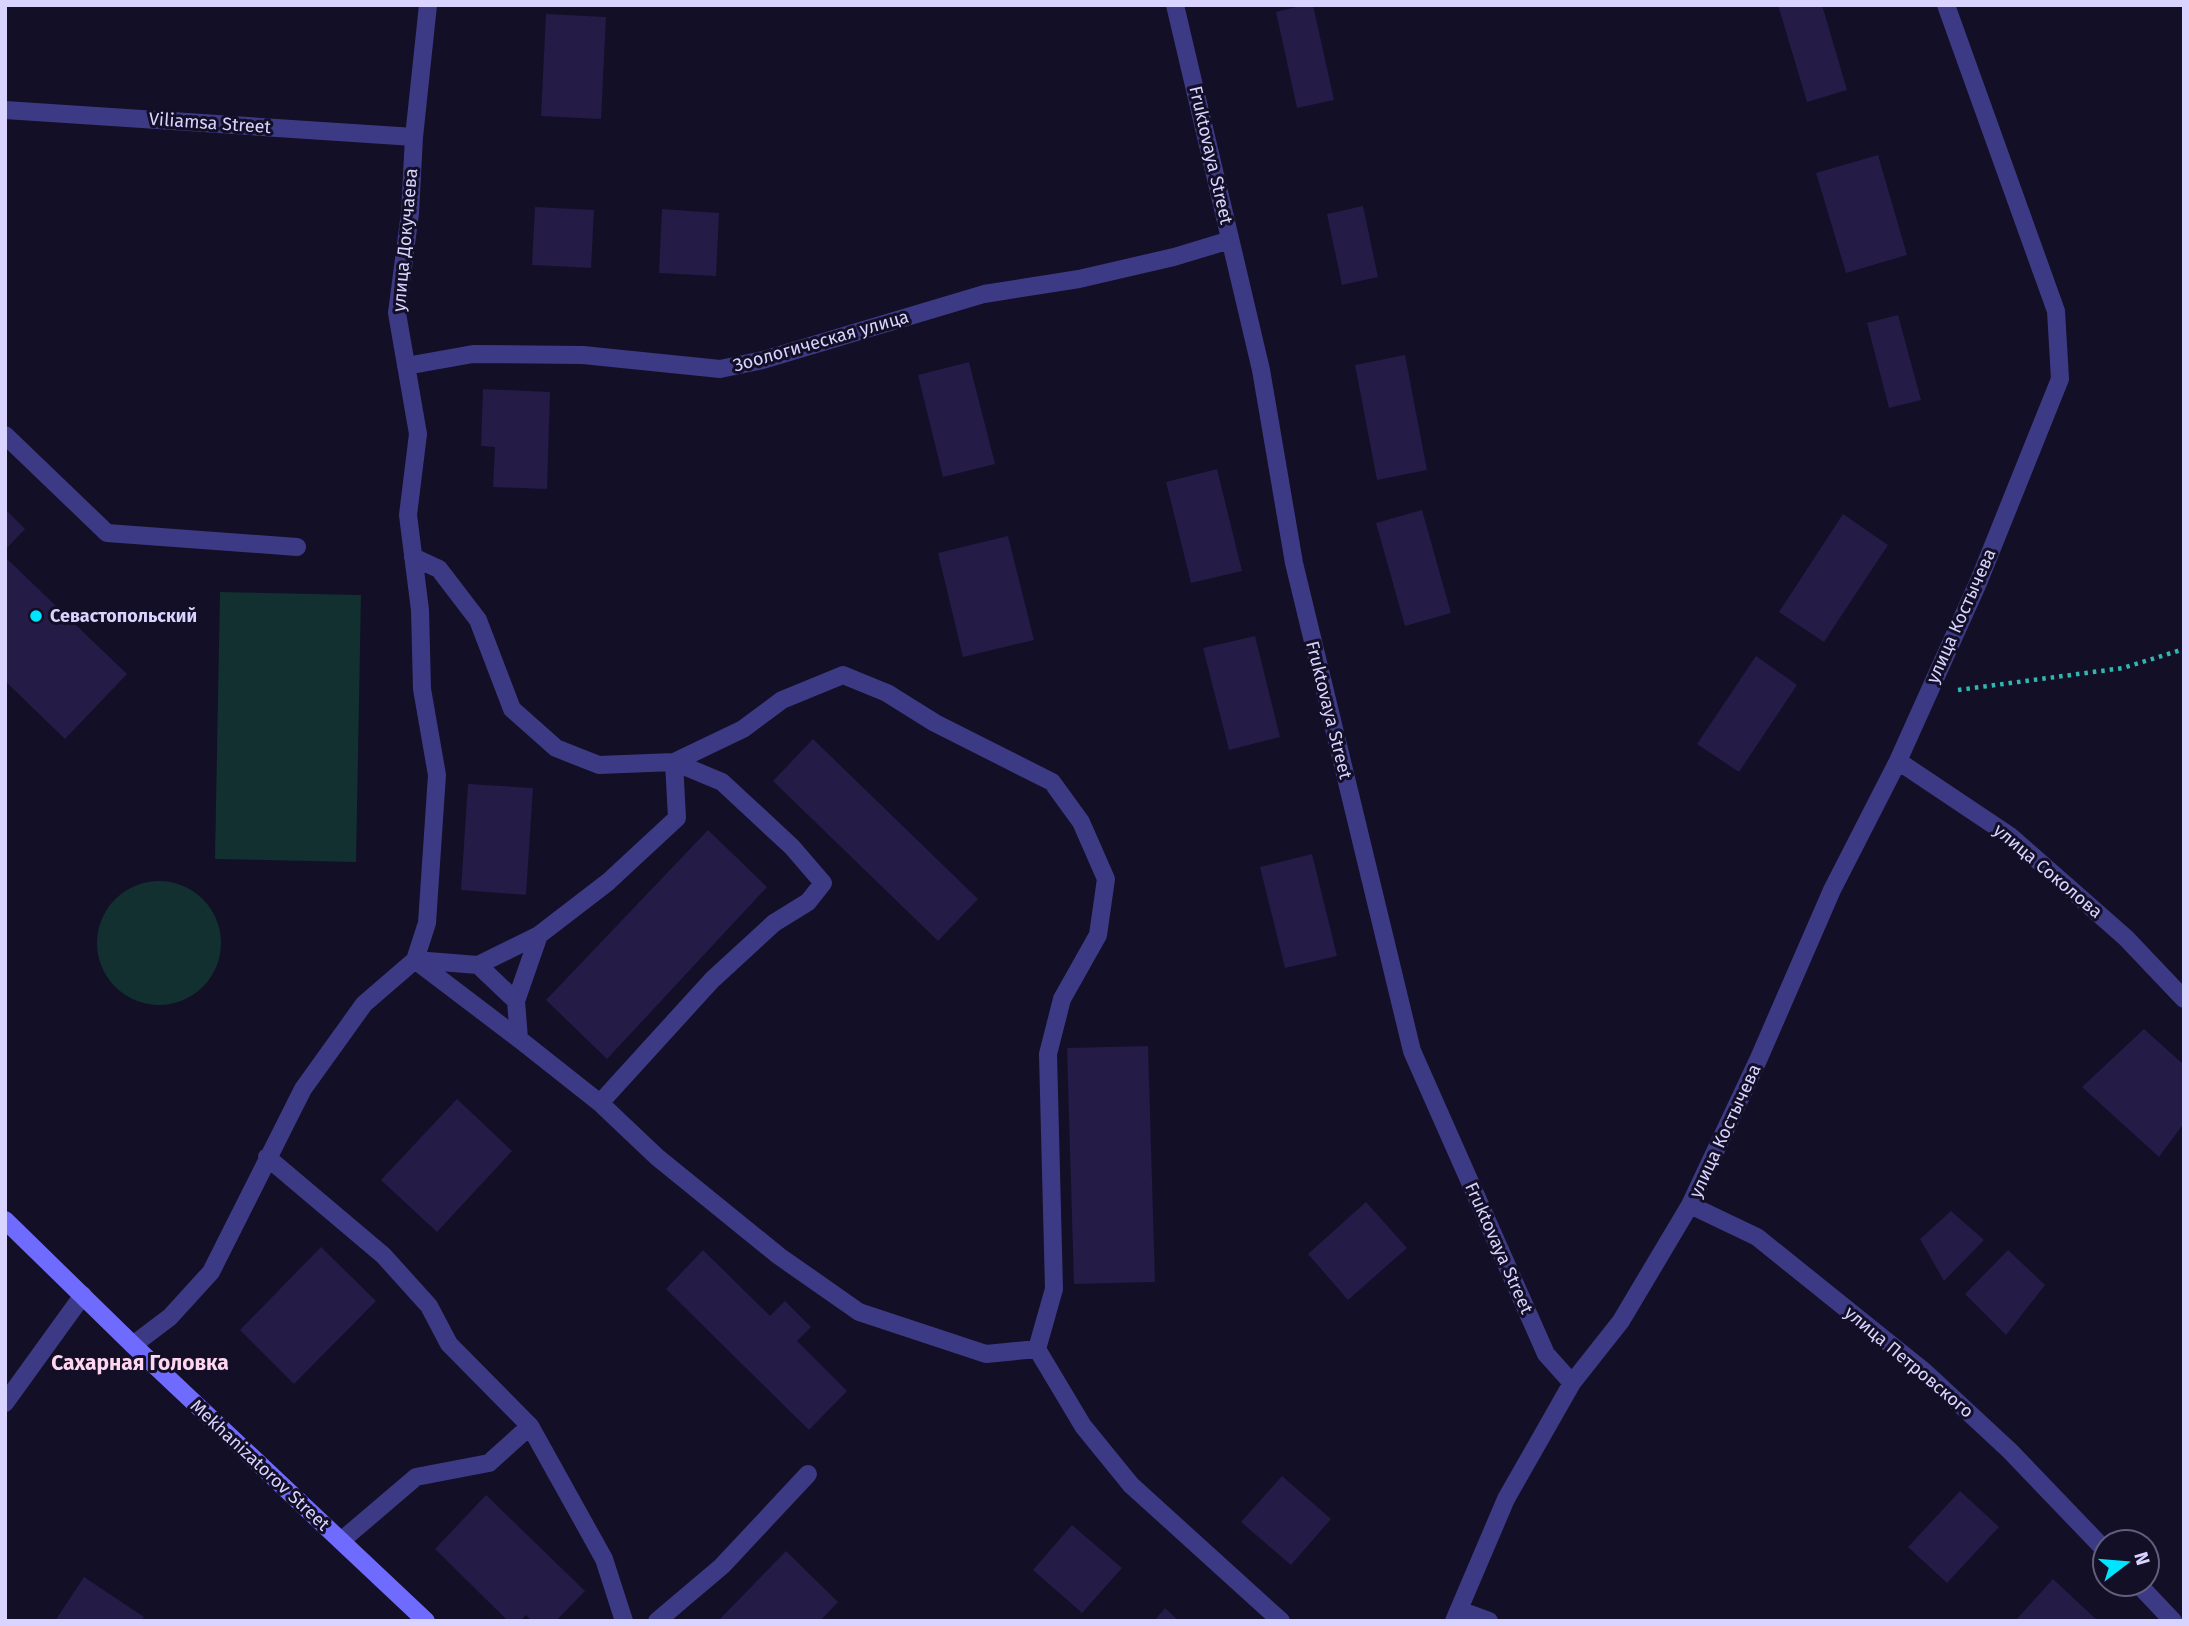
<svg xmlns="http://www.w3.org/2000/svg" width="2189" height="1626" font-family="'Fira Sans',sans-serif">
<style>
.green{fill:#12302f}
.building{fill:#241b47}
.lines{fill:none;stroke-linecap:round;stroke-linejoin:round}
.path{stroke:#2fb8b0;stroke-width:4.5;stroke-dasharray:3.5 5;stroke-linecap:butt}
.street{stroke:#3d3a85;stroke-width:18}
.secondary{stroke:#6f6bff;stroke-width:18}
.poi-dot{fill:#00e5ff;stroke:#130f26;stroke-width:2.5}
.labels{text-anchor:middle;stroke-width:6;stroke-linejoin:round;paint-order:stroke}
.street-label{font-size:18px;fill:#d9d4ff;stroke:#130f26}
.poi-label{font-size:18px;font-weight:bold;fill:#d9d4ff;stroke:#130f26;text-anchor:start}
.quarter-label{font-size:21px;font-weight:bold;fill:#ffd6f0;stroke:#130f26}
</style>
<rect width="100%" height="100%" fill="#130f26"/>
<path class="green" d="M 220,592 L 361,595 L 356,862 L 215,859 Z
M97 943a62 62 0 1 1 124 0a62 62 0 1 1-124 0Z"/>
<path class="building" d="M 1304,5 L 1313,5 L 1334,100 L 1297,108 L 1276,12 Z
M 1778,5 L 1822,5 L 1847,90 L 1807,102 Z
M 546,14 L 606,17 L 601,119 L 541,116 Z
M 1878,155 L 1907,255 L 1846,273 L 1816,173 Z
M 1363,206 L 1378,277 L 1342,285 L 1327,214 Z
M 535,207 L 594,210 L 591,268 L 532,265 Z
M 662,209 L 719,213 L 716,276 L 659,273 Z
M 1898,315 L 1921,400 L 1889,408 L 1867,323 Z
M 1405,355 L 1427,470 L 1377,480 L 1355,365 Z
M 969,362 L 995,464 L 943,477 L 918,375 Z
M 483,389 L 550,392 L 547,489 L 493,487 L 495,447 L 481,446 Z
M 1217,469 L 1242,571 L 1191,583 L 1166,482 Z
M 5,509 L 25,529 L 5,550 Z
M 1422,510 L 1451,613 L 1405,626 L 1376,523 Z
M 1843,514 L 1888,545 L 1824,642 L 1779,612 Z
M 1008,536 L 1034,640 L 963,657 L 938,553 Z
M 5,557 L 127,674 L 65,739 L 5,681 Z
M 1255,636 L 1280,737 L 1229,750 L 1203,648 Z
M 1756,656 L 1797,685 L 1739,772 L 1697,744 Z
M 813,739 L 978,899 L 938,941 L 773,781 Z
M 468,784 L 533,788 L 526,895 L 461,890 Z
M 708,830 L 767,887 L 607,1059 L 546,1000 Z
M 1312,854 L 1337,956 L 1285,968 L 1260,867 Z
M 2144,1029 L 2184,1065 L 2184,1123 L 2159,1157 L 2082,1087 Z
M 1148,1046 L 1155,1282 L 1074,1284 L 1067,1048 Z
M 457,1099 L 512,1151 L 437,1232 L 381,1180 Z
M 1366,1202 L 1407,1248 L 1348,1300 L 1308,1254 Z
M 1951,1211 L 1984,1240 L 1944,1281 L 1920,1239 Z
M 321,1247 L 376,1301 L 294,1384 L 240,1330 Z
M 703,1250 L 770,1316 L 785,1301 L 811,1327 L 797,1341 L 847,1391 L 809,1430 L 666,1289 Z
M 2008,1250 L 2045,1285 L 2006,1335 L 1965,1294 Z
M 1282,1476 L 1331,1519 L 1291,1565 L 1241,1522 Z
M 1960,1491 L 1999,1527 L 1947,1583 L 1908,1547 Z
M 486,1495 L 585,1591 L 556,1621 L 532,1621 L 526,1615 L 520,1621 L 508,1621 L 435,1549 Z
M 1072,1525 L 1122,1568 L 1082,1613 L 1033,1570 Z
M 786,1551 L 838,1602 L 820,1621 L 718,1621 Z
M 84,1577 L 144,1617 L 141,1621 L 55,1621 Z
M 2053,1579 L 2098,1621 L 2015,1621 Z
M 1165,1608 L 1179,1621 L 1154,1621 Z"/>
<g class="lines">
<path class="path" d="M 1958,690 L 2123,668 L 2184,649"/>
<path class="street" d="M 1175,5 L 1261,370 L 1294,563 L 1412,1051 L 1546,1354 L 1572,1383
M 5,110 L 414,137
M 406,366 L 473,354 L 583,355 L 720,369 L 763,360 L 984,294 L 1079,279 L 1174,257 L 1230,240
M 5,435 L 107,533 L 297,547
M 413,557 L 439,569 L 478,620 L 512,709 L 556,748 L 599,765 L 674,762 L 722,782 L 792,847 L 823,883 L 808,902 L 774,923 L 712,980 L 600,1103
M 1898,761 L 2010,836 L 2126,938 L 2184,999
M 539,935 L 516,1001 L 519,1039 L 600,1103 L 657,1157 L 779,1256 L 859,1312 L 986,1354 L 1037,1349
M 415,960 L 478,965 L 539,935 L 608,882 L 677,818 L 674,762 L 743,729 L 782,700 L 843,675 L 887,693 L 935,723 L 1052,782 L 1081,822 L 1106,879 L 1098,935 L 1062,999 L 1048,1054 L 1054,1289 L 1037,1349 L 1083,1426 L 1131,1485 L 1281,1621
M 415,960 L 519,1039
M 478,965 L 516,1001
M 267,1157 L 383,1255 L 429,1306 L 449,1344 L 530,1426 L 489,1463 L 416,1477 L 341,1541
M 1690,1205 L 1757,1237 L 1925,1372 L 2010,1451 L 2105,1550
M 133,1345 L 170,1317 L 211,1272 L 303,1089 L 364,1004 L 415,960 L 427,923 L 437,775 L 422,689 L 420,610 L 408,515 L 418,434 L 397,313 L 410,213 L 414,137 L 428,5
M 5,1403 L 83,1295
M 530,1426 L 604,1559 L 624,1621
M 2138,1584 L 2173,1621
M 1459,1610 L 1489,1621
M 657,1621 L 722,1566 L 808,1474
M 1454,1621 L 1506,1499 L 1572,1383 L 1621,1321 L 1690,1205 L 1759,1058 L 1832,890 L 1898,761 L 1978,583 L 2060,379 L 2056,311 L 1946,5"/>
<path class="secondary" d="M 5,1220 L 133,1345 L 426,1621"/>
</g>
<circle class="poi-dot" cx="36" cy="616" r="7"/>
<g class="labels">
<g class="street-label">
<text transform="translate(210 123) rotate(4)" y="6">Viliamsa Street</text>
<text transform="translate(1211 155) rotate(77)" y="6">Fruktovaya Street</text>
<text transform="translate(405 240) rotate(-85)" y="6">улица Докучаева</text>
<text transform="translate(821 341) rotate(-16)" y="6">Зоологическая улица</text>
<text transform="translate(1961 616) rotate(-66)" y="6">улица Костычева</text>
<text transform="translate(1329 710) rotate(76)" y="6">Fruktovaya Street</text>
<text transform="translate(2048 871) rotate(40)" y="6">улица Соколова</text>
<text transform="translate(1725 1131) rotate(-65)" y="6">улица Костычева</text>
<text transform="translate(1499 1248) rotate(66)" y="6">Fruktovaya Street</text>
<text transform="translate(1909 1362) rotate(40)" y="6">улица Петровского</text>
<text transform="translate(260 1465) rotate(43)" y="6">Mekhanizatorov Street</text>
</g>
<g class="poi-label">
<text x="50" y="622">Севастопольский</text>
</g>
<g class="quarter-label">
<text x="140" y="1370">Сахарная Головка</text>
</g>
</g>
<rect width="2189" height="1626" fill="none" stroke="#d9d4ff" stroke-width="14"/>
<g transform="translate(2126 1563) rotate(74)"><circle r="33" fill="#130f26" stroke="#625e7d" stroke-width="2"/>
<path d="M0-5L12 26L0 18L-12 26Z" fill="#00e5ff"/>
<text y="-10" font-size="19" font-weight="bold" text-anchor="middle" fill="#d9d4ff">N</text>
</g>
</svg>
